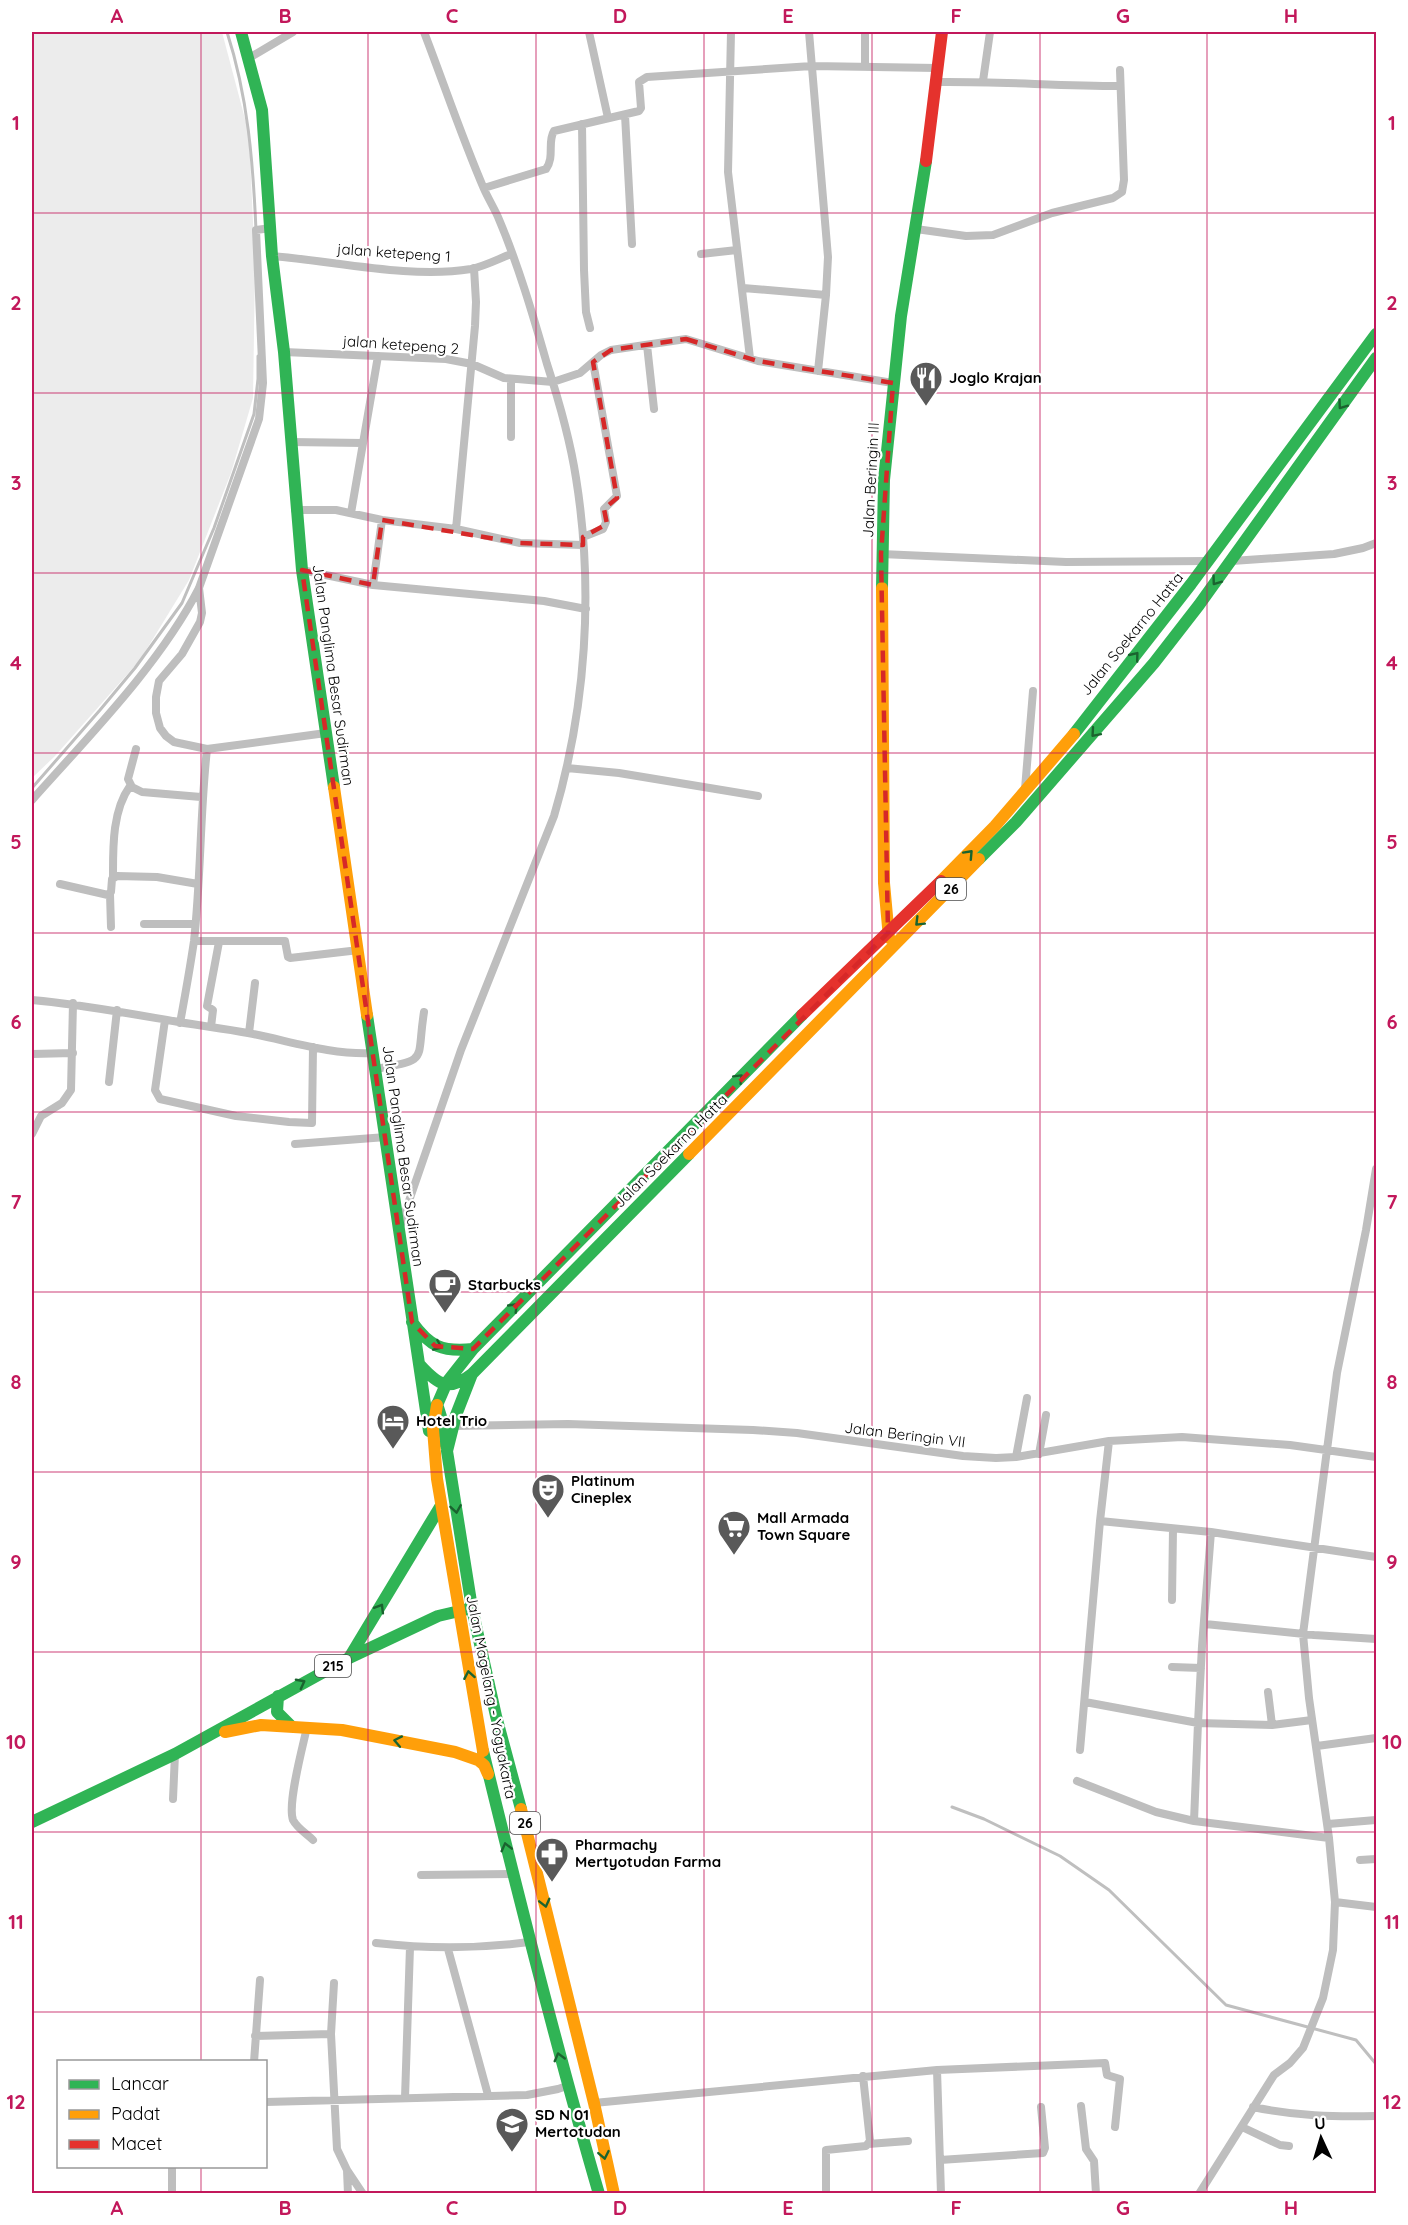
<svg xmlns="http://www.w3.org/2000/svg" width="1408" height="2225" font-family="Quicksand,sans-serif">
<style>
.green{fill:#ececec}
.lines{fill:none;stroke-linecap:round;stroke-linejoin:round}
.stream{stroke:#bfbfbf;stroke-width:3}
.street{stroke:#bebebe;stroke-width:8}
.fast{stroke:#30b455;stroke-width:12}
.slow{stroke:#ff9f0a;stroke-width:12}
.jam{stroke:#e5322d;stroke-width:12}
.oneway{stroke:#1a632f}
.marked{fill:none;stroke:#d62828;stroke-width:4.5;stroke-dasharray:12 8;stroke-linejoin:round}
.grid{fill:none;stroke:#c2185b;stroke-width:1.5;stroke-opacity:0.55}
.labels{text-anchor:middle;stroke-width:4.5;stroke-linejoin:round;paint-order:stroke}
.shield{fill:#fff;stroke:#4c4c4c;stroke-width:1.5}
.shield-label{font-size:14px;font-weight:bold;fill:#000}
.street-label{font-size:15px;fill:#000;stroke:#fff}
.poi-label{font-size:15px;font-weight:bold;fill:#000;stroke:#fff;text-anchor:start}
.neatline{fill:none;stroke:#c2185b;stroke-width:2}
.grid-label{font-size:20px;text-anchor:middle;font-weight:bold;fill:#c2185b}
</style>
<rect width="100%" height="100%" fill="#fff"/>
<path class="green" d="M 32,32 L 222,32 L 249,134 L 255,266 L 253,398 L 231,473 L 189,580 L 140,660 L 55,756 L 32,778 Z"/>
<g class="lines">
<path class="stream" d="M 227,32 C 248,97 253,162 256,230
M 32,788 L 100,710 L 135,668 L 182,603 L 214,528 L 254,414 L 258,379 L 258,356
M 952,1807 L 984,1819 L 1060,1856 L 1109,1890 L 1226,2005 L 1356,2040 L 1376,2064"/>
<path class="street" d="M 589,32 L 608,118
M 731,32 L 728,172 L 750,358
M 809,32 L 828,257 L 826,295 L 818,371
M 865,32 L 865,66
M 249,58 L 293,32
M 983,81 L 990,32
M 935,82 C 996,81 1057,86 1119,86
M 625,115 L 632,244
M 582,124 L 584,270 L 586,312 L 590,328
M 484,188 L 546,169 C 555,157 547,142 554,131 L 639,111 L 641,108 L 639,82 L 647,77 L 812,66 L 937,68
M 916,229 L 966,236 L 993,235 L 1052,213 L 1113,198 L 1122,192 L 1124,180 L 1120,70
M 701,254 L 737,250
M 272,256 C 335,261 410,279 471,269 C 485,266 498,259 511,254
M 743,288 L 826,295
M 647,345 L 654,409
M 284,352 L 446,359 L 472,364 L 504,378 L 553,382 L 580,373 L 601,355 L 611,350 L 686,339 L 758,361 L 893,383
M 511,437 L 511,379
M 290,442 L 363,443
M 295,510 L 336,510 L 382,520 L 456,529 L 520,543 L 583,545
M 351,513 L 378,356
M 456,529 L 475,326 L 476,302 L 474,268
M 583,537 L 603,529 L 606,522 L 604,509 L 617,496 L 593,362
M 881,554 L 1066,562 L 1209,561
M 1232,561 L 1334,554 L 1363,548 L 1376,543
M 302,570 L 373,585 L 382,520
M 373,585 L 544,601 L 586,609
M 199,588 L 202,613 L 200,622 L 182,654 L 159,681 L 156,697 L 156,713 L 160,728 L 166,736 L 174,742 L 207,749 L 326,733
M 136,749 L 128,779 L 132,787 L 142,792 L 201,797
M 567,768 L 619,773 L 758,796
M 1025,789 L 1033,691
M 32,800 C 89,736 160,664 199,588 L 259,419 L 263,383 L 256,230 L 271,228
M 113,878 C 113,848 112,811 130,786
M 60,884 L 108,895 L 111,892 L 112,879 L 117,876 L 157,877 L 198,884
M 110,894 L 111,927
M 144,924 L 195,924
M 194,941 L 285,941 L 288,957 L 290,958 L 359,950
M 32,1000 C 77,1004 121,1012 167,1020 C 194,1025 221,1028 248,1033 C 290,1041 330,1055 373,1053
M 165,1020 L 155,1090 L 160,1099 L 236,1116 L 289,1122 L 312,1123 L 313,1047
M 180,1023 C 185,996 190,968 194,941 C 201,877 200,813 207,749
M 211,1027 L 213,1010 L 207,1006 L 219,942
M 249,1033 L 255,983
M 32,1054 L 73,1053
M 376,1069 C 430,1059 416,1062 424,1012
M 109,1082 L 117,1010
M 32,1134 L 41,1116 L 62,1103 L 71,1090 L 73,1003
M 295,1144 L 386,1137
M 400,1227 L 461,1050 L 554,816 C 586,708 594,590 576,478 C 570,439 559,401 547,364 C 533,315 518,264 498,217 C 494,208 488,198 484,189 C 462,138 444,84 424,32
M 452,1426 L 568,1424 L 753,1430 L 797,1433 L 963,1456 L 996,1458 L 1016,1457 L 1109,1441 L 1182,1437 L 1290,1445 L 1376,1457
M 1109,1441 L 1100,1521 L 1211,1532
M 1039,1454 L 1046,1415
M 1016,1457 L 1027,1398
M 1172,1600 L 1173,1529
M 1205,1624 L 1314,1635 L 1376,1639
M 1172,1667 L 1201,1668
M 1268,1692 L 1272,1725 L 1312,1720
M 1085,1702 L 1198,1723 L 1202,1646 L 1211,1532 L 1376,1557
M 307,1727 C 303,1746 287,1804 293,1820 C 297,1828 307,1834 313,1840
M 1317,1746 L 1376,1738
M 1080,1750 L 1100,1521
M 1077,1781 L 1156,1812 L 1194,1821 L 1329,1838
M 173,1799 L 175,1754
M 1194,1821 L 1198,1723 L 1272,1725
M 1328,1824 L 1376,1820
M 1360,1860 L 1376,1859
M 421,1875 L 512,1874
M 1335,1902 L 1376,1907
M 376,1943 C 429,1949 476,1949 529,1942
M 448,1949 L 488,2095
M 334,1983 L 331,2034 L 337,2149 L 347,2170 L 363,2194
M 255,2036 L 331,2034
M 254,2062 L 260,1980
M 937,2070 L 941,2194
M 405,2098 L 410,1947
M 266,2102 L 527,2095 L 558,2089 L 567,2086
M 594,2103 L 937,2070 L 1105,2063 L 1107,2075 L 1120,2079 L 1115,2127
M 1081,2106 L 1086,2149 L 1094,2161 L 1096,2194
M 1253,2107 C 1295,2116 1334,2117 1376,2116
M 1242,2127 L 1280,2145 L 1289,2146
M 868,2144 L 908,2141
M 940,2160 L 1043,2153 L 1045,2148 L 1041,2107
M 347,2170 L 348,2194
M 172,2194 L 172,2166
M 826,2194 L 826,2150 L 866,2146 L 870,2141 L 863,2076
M 1199,2194 L 1274,2075 L 1290,2063 L 1303,2048 L 1323,1998 L 1333,1950 L 1335,1902 L 1329,1838 L 1309,1698 L 1303,1634 L 1337,1373 L 1366,1230 L 1376,1169"/>
<path class="fast" d="M 241,32 L 262,110 L 272,256 L 284,352 L 302,570 L 334,787
M 882,588 L 884,480 L 901,316 L 926,161
M 1074,734 L 1191,584 L 1376,334
M 979,859 L 1016,822 L 1154,663 L 1199,605 L 1376,358
M 367,1015 L 429,1431
M 412,1322 C 430,1347 442,1352 473,1349
M 420,1365 C 438,1385 449,1392 472,1374
M 437,1404 L 444,1426 L 446,1446
M 437,1405 L 447,1382 L 473,1349 L 802,1015
M 349,1658 L 440,1507
M 278,1696 L 277,1712 L 291,1726
M 483,1751 C 519,1899 556,2047 599,2194
M 521,1809 L 496,1716 L 472,1608 L 447,1451 L 456,1415 L 472,1374 L 689,1154
M 32,1822 L 175,1754 L 349,1658 L 438,1616 L 468,1609"/>
<path class="slow" d="M 882,588 L 884,883 L 889,938
M 334,787 L 367,1015
M 941,881 L 995,826 L 1074,734
M 689,1154 L 979,859
M 437,1405 L 433,1429 L 437,1479 L 483,1751
M 225,1732 L 261,1725 L 342,1730 L 455,1752 L 478,1760 L 484,1765 L 488,1774
M 521,1809 L 594,2103 L 614,2194"/>
<path class="jam" d="M 926,161 L 942,32
M 802,1015 L 941,881"/>
</g>
<defs><path id="oneway-chevron" d="M-2-3.5L2.5 0L-2 3.5" fill="none" stroke-width="1.6" stroke-linecap="round" stroke-linejoin="round" transform="scale(1.5)"/></defs>
<g class="oneway">
<use href="#oneway-chevron" transform="translate(1342 405) rotate(126)"/>
<use href="#oneway-chevron" transform="translate(1216 581) rotate(126)"/>
<use href="#oneway-chevron" transform="translate(1135 656) rotate(-51)"/>
<use href="#oneway-chevron" transform="translate(1095 733) rotate(131)"/>
<use href="#oneway-chevron" transform="translate(969 854) rotate(-47)"/>
<use href="#oneway-chevron" transform="translate(919 922) rotate(135)"/>
<use href="#oneway-chevron" transform="translate(739 1078) rotate(-45)"/>
<use href="#oneway-chevron" transform="translate(514 1307) rotate(-46)"/>
<use href="#oneway-chevron" transform="translate(438 1346) rotate(23)"/>
<use href="#oneway-chevron" transform="translate(456 1509) rotate(81)"/>
<use href="#oneway-chevron" transform="translate(380 1608) rotate(-59)"/>
<use href="#oneway-chevron" transform="translate(469 1675) rotate(-100)"/>
<use href="#oneway-chevron" transform="translate(301 1683) rotate(-28)"/>
<use href="#oneway-chevron" transform="translate(398 1741) rotate(-169)"/>
<use href="#oneway-chevron" transform="translate(506 1847) rotate(-104)"/>
<use href="#oneway-chevron" transform="translate(545 1903) rotate(76)"/>
<use href="#oneway-chevron" transform="translate(559 2057) rotate(-105)"/>
<use href="#oneway-chevron" transform="translate(604 2155) rotate(79)"/>
</g>
<path class="marked" d="M 686,339 L 758,361 L 893,383 L 881,554 L 888,933 L 473,1349 L 435,1346 L 412,1322 L 302,570 L 373,585 L 382,520 L 520,543 L 583,545 L 583,537 L 607,524 L 604,509 L 617,498 L 593,362 L 611,350 Z"/>
<path class="grid" d="M 201,32 L 201,2062M 368,32 L 368,2194M 536,32 L 536,2194M 704,32 L 704,2194M 872,32 L 872,2194M 1040,32 L 1040,2194M 1207,32 L 1207,2194M 32,213 L 1376,213M 32,393 L 1376,393M 32,573 L 1376,573M 32,753 L 1376,753M 32,933 L 1376,933M 32,1112 L 1376,1112M 32,1292 L 1376,1292M 32,1472 L 1376,1472M 32,1652 L 1376,1652M 32,1832 L 1376,1832M 32,2012 L 1376,2012M 201,2166 L 201,2194"/>
<defs>
<g id="restaurant-pin" transform="scale(1.725)"><path d="M0 17L-7.5 6A9.5 9.5 0 1 1 7.5 6Z" fill="#595959" stroke="#fff"/><path d="M-5-6h1v4h1v-4h1v4h1v-4h1v5L-1.5 .5V6h-2V.5L-5-1ZM5-6V6H3V1.5H1.5Q1.5-4 5-6Z" fill="#fff"/></g>
<g id="cafe-pin" transform="scale(1.725)"><path d="M0 17L-7.5 6A9.5 9.5 0 1 1 7.5 6Z" fill="#595959" stroke="#fff"/><path d="M-5.5-4.5H6V0H3Q3 3.5 0 3.5H-2.5Q-5.5 3.5-5.5 0ZM3-3.2v2h1.7v-2ZM-6 4.5H4V6H-6Z" fill="#fff"/></g>
<g id="hotel-pin" transform="scale(1.725)"><path d="M0 17L-7.5 6A9.5 9.5 0 1 1 7.5 6Z" fill="#595959" stroke="#fff"/><path d="M-6-4.5h1.5V1H6V5H4.5V3h-9V5H-6ZM-4 0a1.8 1.8 0 1 1 3.6 0ZM.5 0V-2.5h3Q6-2.5 6 0Z" fill="#fff"/></g>
<g id="theatre-pin" transform="scale(1.725)"><path d="M0 17L-7.5 6A9.5 9.5 0 1 1 7.5 6Z" fill="#595959" stroke="#fff"/><path d="M-5-5.5Q0-4 5-5.5V0Q5 5 0 6Q-5 5-5 0ZM-3.3-2.5H-1v1.5H-3.3ZM1-2.5H3.3v1.5H1ZM-2.8 1Q0 5.5 2.8 1Z" fill="#fff"/></g>
<g id="supermarket-pin" transform="scale(1.725)"><path d="M0 17L-7.5 6A9.5 9.5 0 1 1 7.5 6Z" fill="#595959" stroke="#fff"/><path d="M-6-5.5h2.5l.6 2H6L4.5 2H-2.5L-4.4-4H-6ZM-1.5 3.2a1.3 1.3 0 1 0 .1 0ZM3 3.2a1.3 1.3 0 1 0 .1 0Z" fill="#fff"/></g>
<g id="pharmacy-pin" transform="scale(1.725)"><path d="M0 17L-7.5 6A9.5 9.5 0 1 1 7.5 6Z" fill="#595959" stroke="#fff"/><path d="M-2-6h4v4h4v4h-4v4h-4v-4h-4v-4h4Z" fill="#fff"/></g>
<g id="school-pin" transform="scale(1.725)"><path d="M0 17L-7.5 6A9.5 9.5 0 1 1 7.5 6Z" fill="#595959" stroke="#fff"/><path d="M0-5L7-2L0 1L-7-2ZM-4 1L0 2.5L4 1V4Q0 6-4 4Z" fill="#fff"/></g>
</defs>
<g fill-rule="evenodd">
<use href="#restaurant-pin" x="926" y="378"/>
<use href="#cafe-pin" x="445" y="1285"/>
<use href="#hotel-pin" x="393" y="1421"/>
<use href="#theatre-pin" x="548" y="1490"/>
<use href="#supermarket-pin" x="734" y="1527"/>
<use href="#pharmacy-pin" x="552" y="1854"/>
<use href="#school-pin" x="512" y="2124"/>
</g>
<g class="labels">
<g class="shield">
<rect x="936" y="878" width="30" height="22" rx="4.5"/>
<rect x="315" y="1655" width="36" height="22" rx="4.5"/>
<rect x="510" y="1812" width="30" height="22" rx="4.5"/>
</g>
<g class="shield-label">
<text x="951" y="894">26</text>
<text x="333" y="1671">215</text>
<text x="525" y="1828">26</text>
</g>
<g class="street-label">
<text transform="translate(394 253) rotate(4)" y="5">jalan ketepeng 1</text>
<text transform="translate(401 345) rotate(4)" y="5">jalan ketepeng 2</text>
<text transform="translate(871 480) rotate(-87)" y="5">Jalan Beringin III</text>
<text transform="translate(1132 634) rotate(-51)" y="5">Jalan Soekarno Hatta</text>
<text transform="translate(333 675) rotate(82)" y="5">Jalan Panglima Besar Sudirman</text>
<text transform="translate(671 1151) rotate(-45)" y="5">Jalan Soekarno Hatta</text>
<text transform="translate(403 1156) rotate(82)" y="5">Jalan Panglima Besar Sudirman</text>
<text transform="translate(905 1435) rotate(7)" y="5">Jalan Beringin VII</text>
<text transform="translate(491 1697) rotate(79)" y="5">Jalan Magelang - Yogyakarta</text>
</g>
<g class="poi-label">
<text x="949" y="383">Joglo Krajan</text>
<text x="468" y="1290">Starbucks</text>
<text x="416" y="1426">Hotel Trio</text>
<text x="571" y="1486">Platinum<tspan x="571" dy="17">Cineplex</tspan></text>
<text x="757" y="1523">Mall Armada<tspan x="757" dy="17">Town Square</tspan></text>
<text x="575" y="1850">Pharmachy<tspan x="575" dy="17">Mertyotudan Farma</tspan></text>
<text x="535" y="2120">SD N 01<tspan x="535" dy="17">Mertotudan</tspan></text>
</g>
</g>
<rect width="1408" height="2225" fill="none" stroke="#ffffff" stroke-width="66"/>
<rect x="57" y="2060" width="210" height="108" fill="#ffffff" stroke="#999999" stroke-width="1.5"/>
<rect x="69" y="2080" width="30" height="9" fill="#30b455" stroke="#999999" stroke-width="1.5"/>
<text x="111" y="2090" font-size="18" fill="#000000">Lancar</text>
<rect x="69" y="2110" width="30" height="9" fill="#ff9f0a" stroke="#999999" stroke-width="1.5"/>
<text x="111" y="2120" font-size="18" fill="#000000">Padat</text>
<rect x="69" y="2140" width="30" height="9" fill="#e5322d" stroke="#999999" stroke-width="1.5"/>
<text x="111" y="2150" font-size="18" fill="#000000">Macet</text>
<g transform="translate(1321 2138) rotate(356)" stroke="#ffffff" stroke-width="4.5" paint-order="stroke">
<path d="M0-4.5L10 22L0 15L-10 22Z" fill="#000000"/>
<text y="-9" font-size="16" font-weight="bold" text-anchor="middle" fill="#000000">U</text>
</g>
<rect x="33" y="33" width="1342" height="2159" class="neatline"/>
<g class="grid-label">
<text x="117" y="23">A</text>
<text x="285" y="23">B</text>
<text x="452" y="23">C</text>
<text x="620" y="23">D</text>
<text x="788" y="23">E</text>
<text x="956" y="23">F</text>
<text x="1123" y="23">G</text>
<text x="1291" y="23">H</text>
<text x="16" y="130">1</text>
<text x="1392" y="130">1</text>
<text x="16" y="310">2</text>
<text x="1392" y="310">2</text>
<text x="16" y="490">3</text>
<text x="1392" y="490">3</text>
<text x="16" y="670">4</text>
<text x="1392" y="670">4</text>
<text x="16" y="849">5</text>
<text x="1392" y="849">5</text>
<text x="16" y="1029">6</text>
<text x="1392" y="1029">6</text>
<text x="16" y="1209">7</text>
<text x="1392" y="1209">7</text>
<text x="16" y="1389">8</text>
<text x="1392" y="1389">8</text>
<text x="16" y="1569">9</text>
<text x="1392" y="1569">9</text>
<text x="16" y="1749">10</text>
<text x="1392" y="1749">10</text>
<text x="16" y="1929">11</text>
<text x="1392" y="1929">11</text>
<text x="16" y="2109">12</text>
<text x="1392" y="2109">12</text>
<text x="117" y="2215">A</text>
<text x="285" y="2215">B</text>
<text x="452" y="2215">C</text>
<text x="620" y="2215">D</text>
<text x="788" y="2215">E</text>
<text x="956" y="2215">F</text>
<text x="1123" y="2215">G</text>
<text x="1291" y="2215">H</text>
</g>
</svg>
